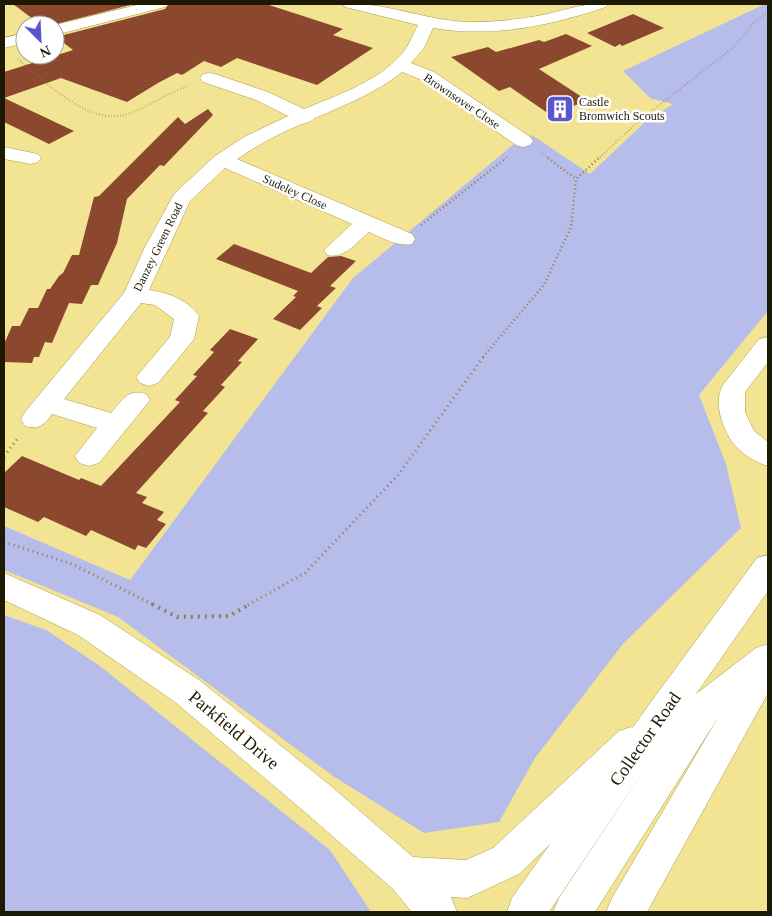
<svg xmlns="http://www.w3.org/2000/svg" width="772" height="916" font-family="'Times New Roman',serif">
<style>
.green{fill:#b7bdea}
.building{fill:#8c472f}
.lines{fill:none;stroke-linecap:round;stroke-linejoin:round}
.minor-casing{stroke:#aa9c4d;stroke-width:1}
.highway-casing{stroke:#aa9c4d;stroke-width:1}
.path-far3{stroke:#8a804c;stroke-width:2;stroke-dasharray:0.5 2.5;stroke-linecap:butt}
.path-far2{stroke:#8a804c;stroke-width:2.5;stroke-dasharray:1 3;stroke-linecap:butt}
.path-far1{stroke:#8a804c;stroke-width:3;stroke-dasharray:1 4;stroke-linecap:butt}
.path{stroke:#8a804c;stroke-width:4;stroke-dasharray:2 5;stroke-linecap:butt}
.minor{fill:#fff;fill-rule:evenodd}
.highway{fill:#fff;fill-rule:evenodd}
.labels{text-anchor:middle;stroke-width:5;stroke-linejoin:round;paint-order:stroke}
.far-street-label{font-size:12px;fill:#1d1902;stroke:#fff}
.far-poi-label{font-size:12px;fill:#1d1902;stroke:#fff;text-anchor:start}
.near-street-label{font-size:18px;fill:#1d1902;stroke:#fff}
</style>
<rect width="100%" height="100%" fill="#f3e494"/>
<path class="green" d="M 765,4 L 768,4 L 768,311 L 699,395 L 726,464 L 741,528 L 623,644 L 535,758 L 499,822 L 424,833 L 333,776 L 118,617 L 4,570 L 4,526 L 130,580 L 353,278 L 515,143 L 532,135 L 590,174 L 646,121 L 673,104 L 650,98 L 623,71 Z
M 4,615 L 46,630 L 100,666 L 330,850 L 371,912 L 4,912 Z"/>
<path class="building" d="M 13,4 L 134,4 L 53,25 L 41,25 Z
M 169,4 L 266,4 L 343,29 L 333,35 L 373,48 L 317,85 L 237,58 L 221,67 L 204,61 L 182,75 L 177,73 L 158,83 L 127,102 L 61,78 L 4,98 L 74,131 L 49,144 L 4,122 L 4,72 L 73,50 L 56,37 L 165,9 Z
M 633,14 L 664,28 L 622,46 L 620,44 L 615,47 L 587,33 Z
M 566,34 L 592,46 L 539,69 L 588,101 L 549,114 L 510,87 L 499,91 L 451,57 L 488,47 L 496,52 L 539,40 L 544,42 Z
M 208,109 L 213,115 L 164,166 L 160,165 L 127,199 L 117,243 L 98,285 L 91,285 L 82,304 L 69,303 L 52,343 L 45,342 L 39,357 L 34,357 L 32,363 L 4,362 L 4,344 L 12,326 L 20,326 L 29,308 L 38,308 L 47,289 L 50,289 L 59,276 L 63,273 L 72,255 L 79,255 L 94,197 L 99,196 L 178,117 L 185,124 Z
M 234,244 L 311,273 L 328,257 L 341,256 L 356,261 L 330,286 L 336,288 L 317,306 L 322,308 L 300,330 L 273,319 L 296,297 L 293,296 L 298,291 L 216,259 Z
M 230,329 L 258,339 L 238,361 L 242,362 L 221,385 L 225,387 L 203,411 L 208,413 L 136,493 L 147,497 L 142,503 L 164,512 L 157,520 L 166,524 L 146,548 L 138,545 L 135,550 L 91,530 L 86,536 L 44,517 L 38,522 L 4,507 L 4,473 L 22,456 L 79,480 L 81,478 L 101,486 L 180,402 L 175,400 L 197,376 L 193,375 L 214,352 L 210,350 Z"/>
<g class="lines">
<g class="minor-casing">
<path id="minor" d="M 141,4 L 167,4 L 165,7 L 55,35 L 55,25 Z
M 343,4 C 385,1 428,22 472,22 C 493,22 515,20 537,16 C 561,12 583,2 608,4 L 606,7 C 549,26 492,38 433,28 L 424,48 L 411,63 L 434,72 L 530,137 L 533,141 L 530,145 L 523,147 L 516,145 L 422,80 L 402,72 C 376,93 345,105 315,118 C 310,123 303,123 297,126 C 276,135 256,146 237,159 L 412,234 L 415,239 L 412,244 C 397,247 383,238 369,232 C 356,243 345,259 327,255 L 324,250 L 352,224 L 225,168 L 190,201 L 149,290 C 167,292 188,300 199,316 L 194,339 L 158,383 L 149,386 L 140,383 L 136,377 L 170,337 L 174,319 L 155,305 L 141,303 L 64,399 L 111,413 C 122,401 128,388 146,394 L 150,400 L 99,463 L 89,466 L 79,463 L 75,456 L 97,428 L 52,414 C 44,425 39,430 25,426 L 21,419 L 25,412 L 124,293 L 145,247 L 174,194 L 215,156 L 244,137 L 288,116 L 256,100 L 203,82 L 200,78 L 203,74 L 209,73 L 215,74 L 268,92 L 304,109 C 340,94 384,80 407,47 C 411,40 414,32 418,25 L 345,7 Z
M 25,33 L 25,43 L 4,48 L 4,38 Z
M 4,147 L 38,154 L 41,158 L 38,162 L 31,164 L 4,159 Z
M 768,337 L 768,362 L 745,392 L 745,412 L 754,431 L 768,442 L 768,466 C 756,463 741,453 733,443 C 722,428 713,401 723,385 L 759,339 Z
M 4,573 L 100,615 L 199,680 L 332,787 L 413,857 L 466,860 L 493,848 L 619,731 L 631,727 L 643,731 L 648,743 L 643,755 L 519,874 L 467,898 L 451,897 L 457,912 L 412,912 L 393,889 L 306,813 L 175,702 L 78,635 L 4,600 Z"/>
</g>
<g class="highway-casing">
<path id="highway" d="M 768,555 L 768,591 L 696,694 L 756,648 L 768,644 L 768,693 L 647,912 L 606,912 L 612,898 L 719,716 L 595,912 L 553,912 L 559,898 L 652,758 L 549,912 L 507,912 L 512,898 L 648,706 L 757,558 Z"/>
</g>
<path class="path-far3" d="M 765,4 L 768,6
M 18,59 C 45,82 90,127 128,114 C 149,107 167,93 188,86
M 541,152 L 550,159
M 504,159 L 508,156
M 598,159 L 640,120 L 734,47 L 755,21 L 768,12"/>
<path class="path-far2" d="M 548,158 L 576,179
M 421,225 L 506,158
M 483,357 L 544,285 L 571,227 L 576,179 L 599,158"/>
<path class="path-far1" d="M 4,456 L 19,437
M 4,542 L 72,564 L 154,605
M 248,605 L 305,573 L 398,475 L 484,356"/>
<path class="path" d="M 152,604 L 177,617 L 229,616 L 250,604"/>
<use href="#minor" class="minor"/>
<use href="#highway" class="highway"/>
</g>
<defs>
<g id="building-square" transform="scale(1.4375)"><rect x="-9" y="-9" width="18" height="18" rx="4" fill="#5855cd" stroke="#fff"/><path d="M-4-6H4V6H1V3H-1V6H-4ZM-2.5-4.3h1.7v1.8h-1.7ZM.8-4.3h1.7v1.8H.8ZM-2.5-1h1.7V.8h-1.7ZM.8-1h1.7V.8H.8Z" fill="#fff"/></g>
</defs>
<g fill-rule="evenodd">
<use href="#building-square" x="560" y="109"/>
</g>
<g class="labels">
<g class="far-street-label">
<text transform="translate(462 101) rotate(34)" y="4">Brownsover Close</text>
<text transform="translate(295 192) rotate(24)" y="4">Sudeley Close</text>
<text transform="translate(158 247) rotate(-64)" y="4">Danzey Green Road</text>
</g>
<g class="far-poi-label">
<text x="579" y="106">Castle<tspan x="579" dy="14">Bromwich Scouts</tspan></text>
</g>
<g class="near-street-label">
<text transform="translate(234 730) rotate(40)" y="6">Parkfield Drive</text>
<text transform="translate(645 739) rotate(-55)" y="6">Collector Road</text>
</g>
</g>
<rect width="772" height="916" fill="none" stroke="#1d1902" stroke-width="10"/>
<g transform="translate(40 40) rotate(156)"><circle r="24" fill="#ffffff" stroke="#a5a39a"/>
<path d="M0-4L9 19L0 12L-9 19Z" fill="#5855cd"/>
<text y="-8" font-size="14" font-weight="bold" text-anchor="middle" fill="#1d1902">N</text>
</g>
</svg>
